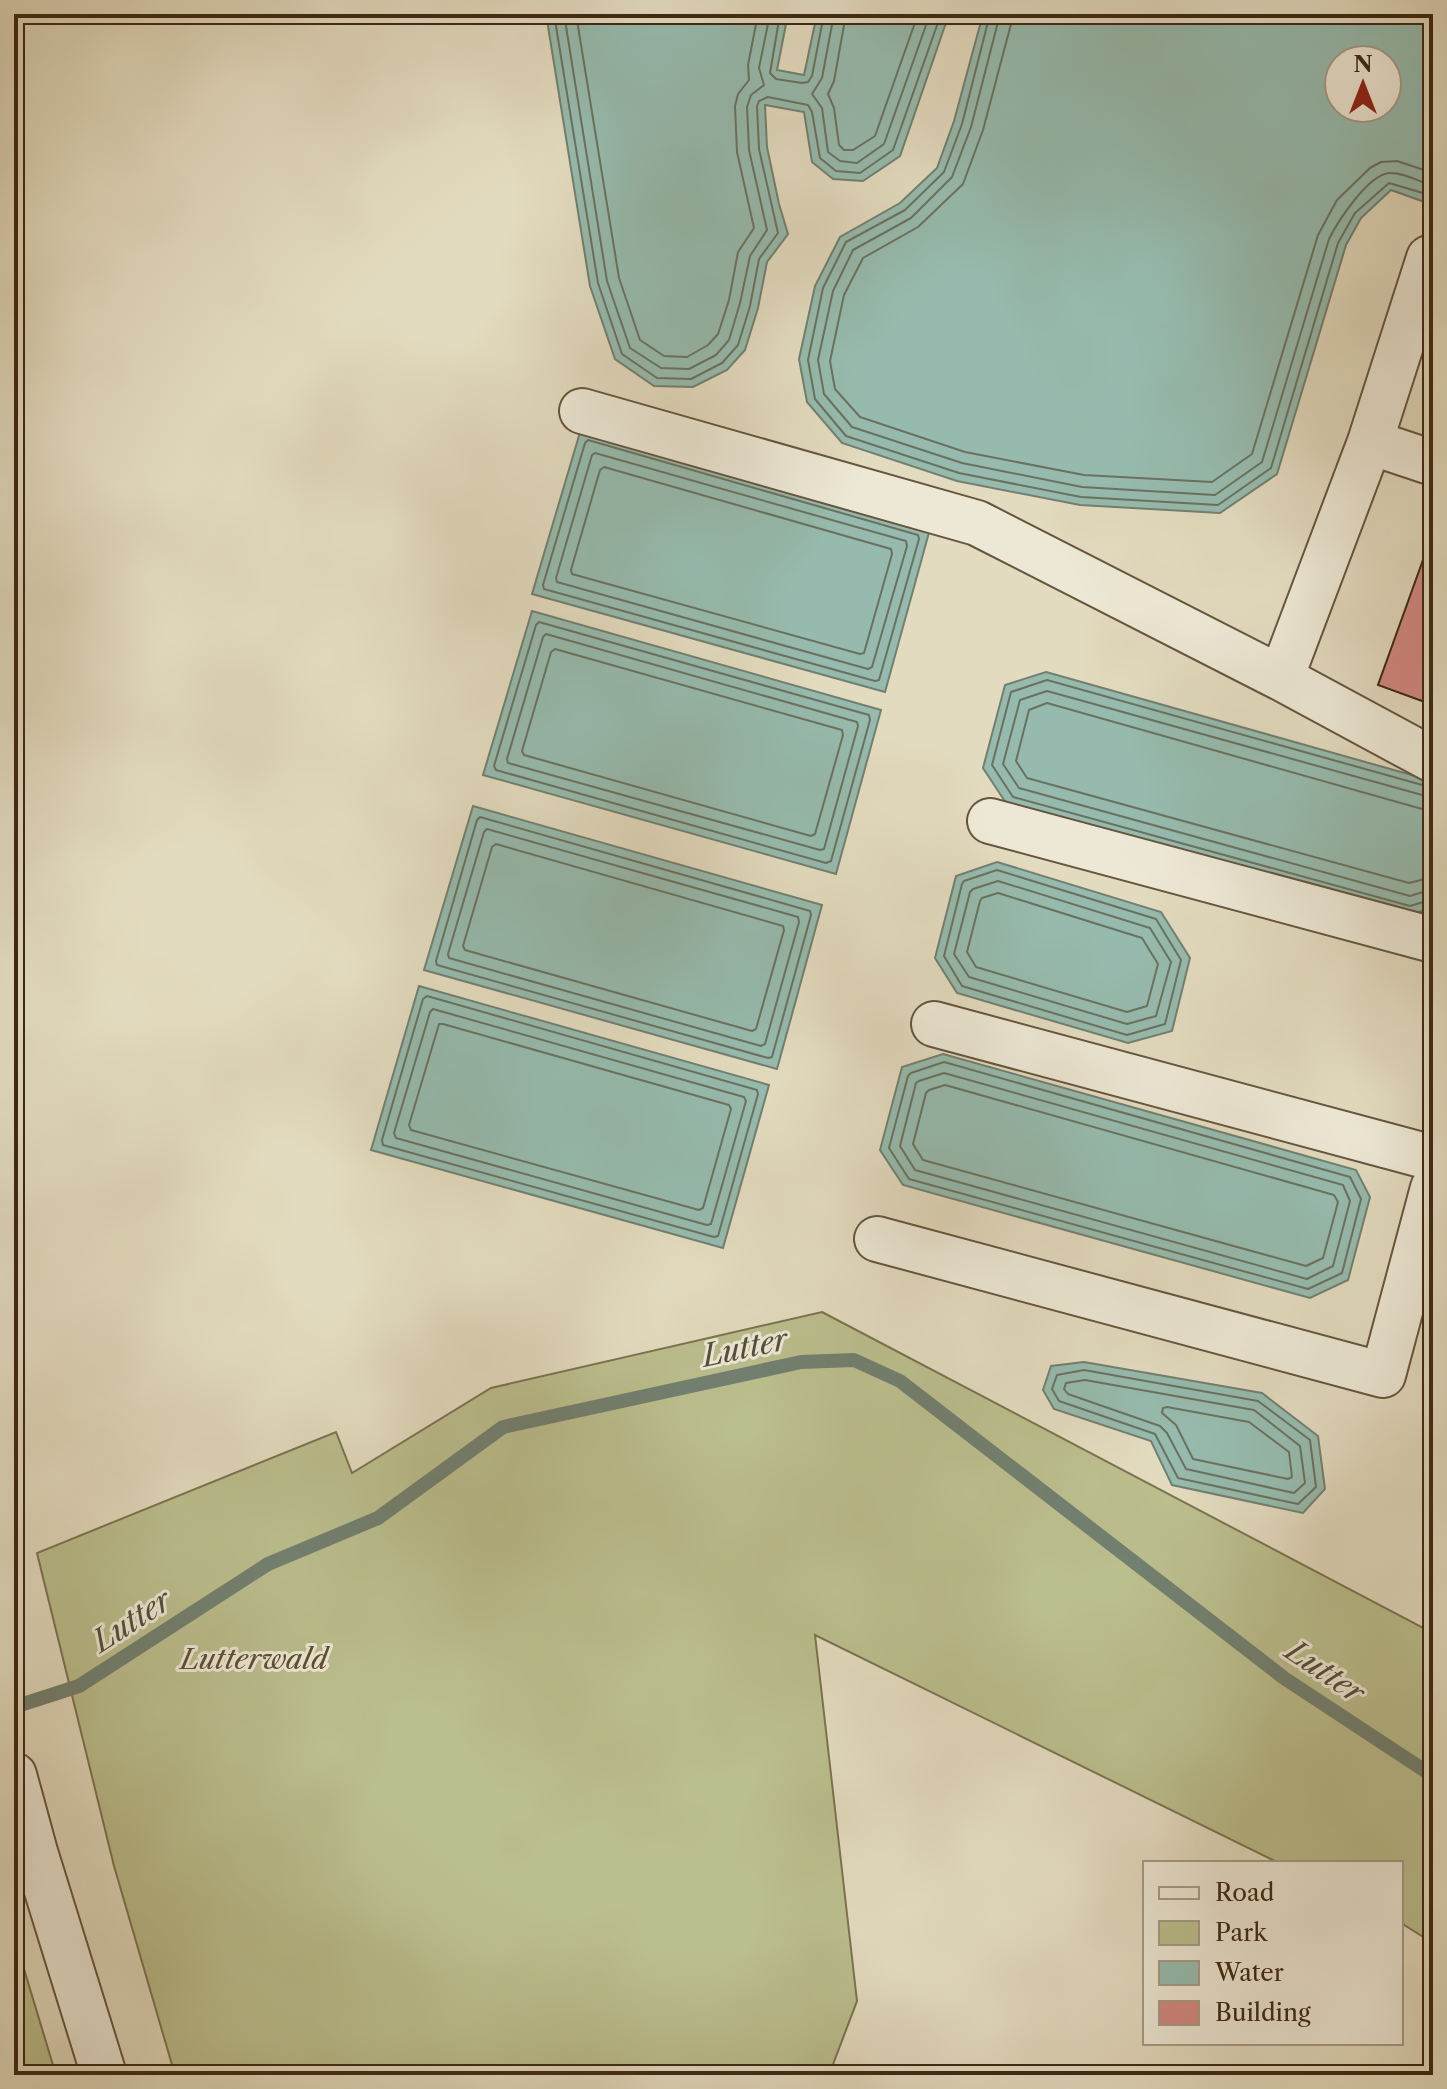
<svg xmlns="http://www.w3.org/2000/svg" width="1447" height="2089" font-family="'Libre Caslon Text',serif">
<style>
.green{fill:#bbbe8d;stroke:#7c7350;stroke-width:2}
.water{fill:#96bbae;stroke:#728070;stroke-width:2;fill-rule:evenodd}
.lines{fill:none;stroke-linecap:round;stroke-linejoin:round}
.shore{stroke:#697260;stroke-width:2}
.stream{stroke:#728070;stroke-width:14}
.building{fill:#d38882;stroke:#3c2813;stroke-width:2}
.minor-casing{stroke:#66553e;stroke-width:48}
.minor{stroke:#ede8d5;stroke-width:44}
.labels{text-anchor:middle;stroke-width:6;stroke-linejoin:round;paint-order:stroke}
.park-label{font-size:28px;font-style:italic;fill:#5c4e32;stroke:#ede8d5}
.water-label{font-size:30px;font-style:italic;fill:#524d3a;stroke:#ede8d5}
</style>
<rect width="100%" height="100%" fill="#e3dbbf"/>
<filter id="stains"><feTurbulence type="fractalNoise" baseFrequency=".0025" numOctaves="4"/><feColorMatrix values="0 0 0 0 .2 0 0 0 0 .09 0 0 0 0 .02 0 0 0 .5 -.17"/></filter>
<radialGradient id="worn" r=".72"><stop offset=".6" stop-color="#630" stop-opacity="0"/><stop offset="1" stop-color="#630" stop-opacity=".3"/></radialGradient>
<path class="green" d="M 822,1312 L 1433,1633 L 1433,1943 L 1401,1923 L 1401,1863 L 1279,1863 L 815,1635 L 857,2001 L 829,2075 L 175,2075 L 114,1866 L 37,1553 L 336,1432 L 352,1473 L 491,1388 Z
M 14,1936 L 56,2075 L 14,2075 Z"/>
<path class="water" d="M 546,14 L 788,14 L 777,70 L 804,75 L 817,14 L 949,14 L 900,156 L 863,181 L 833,179 L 812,162 L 804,112 L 765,105 L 767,147 L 779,204 L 788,234 L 767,262 L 758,308 L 745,350 L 727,370 L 693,387 L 654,386 L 615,359 L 590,286 Z
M 983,14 L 1433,14 L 1433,205 L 1391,190 L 1361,218 L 1346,245 L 1277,474 L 1220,513 L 1080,505 L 957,481 L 842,443 L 807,402 L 799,359 L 815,286 L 840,237 L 900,203 L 937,168 L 954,121 ZM 1387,60 L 1387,108 L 1339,108 L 1339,60 Z
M 581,429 L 930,529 L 885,692 L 532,594 Z
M 532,611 L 881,710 L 836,874 L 483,775 Z
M 1046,672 L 1433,781 L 1433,906 L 1412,915 L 1006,803 L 983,768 L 1005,685 Z
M 473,806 L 822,905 L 777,1069 L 424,970 Z
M 997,862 L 1161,912 L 1190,958 L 1172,1031 L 1128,1043 L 957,993 L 935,958 L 956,876 Z
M 419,986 L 769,1085 L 723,1248 L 371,1150 Z
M 943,1054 L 1356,1170 L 1370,1197 L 1348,1280 L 1310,1298 L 903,1185 L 880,1150 L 902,1067 Z
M 1084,1362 L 1262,1393 L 1318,1436 L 1325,1489 L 1303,1513 L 1172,1485 L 1151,1441 L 1054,1409 L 1043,1390 L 1051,1366 Z"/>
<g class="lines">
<path class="shore" d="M 554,14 L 598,283 L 622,354 L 657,378 L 691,379 L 722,363 L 738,345 L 750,306 L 759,259 L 778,233 L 759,149 L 757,106 L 759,101 L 768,97 L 808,105 L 812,112 L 820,158 L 836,171 L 860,173 L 893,150 L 941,14
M 564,14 L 607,281 L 630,348 L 661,368 L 689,369 L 716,355 L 729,340 L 740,303 L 750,256 L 767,230 L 749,150 L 747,107 L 751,95 L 764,85 L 759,68 L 770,14
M 576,14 L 619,278 L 640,340 L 664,356 L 687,357 L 708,345 L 718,334 L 729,300 L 738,252 L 754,228 L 737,152 L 735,106 L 738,94 L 749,80 L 748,65 L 758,14
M 780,14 L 770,73 L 776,79 L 802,83 L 808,82 L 812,76 L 824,14
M 834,14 L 822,78 L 812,94 L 822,108 L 828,152 L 840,161 L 857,163 L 884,144 L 930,14
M 846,14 L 834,81 L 828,94 L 834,108 L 839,145 L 844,150 L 853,150 L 875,136 L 918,14
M 990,14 L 962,124 L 944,172 L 905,210 L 846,242 L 823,288 L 808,360 L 815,399 L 846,436 L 959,473 L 1081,497 L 1218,505 L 1271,468 L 1338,243 L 1355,213 L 1389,183 L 1433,196
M 1000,14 L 971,127 L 952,177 L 911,218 L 853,250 L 833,291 L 818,360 L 824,394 L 852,427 L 962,463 L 1082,487 L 1215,495 L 1262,462 L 1329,239 C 1338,221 1368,175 1389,173 C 1403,172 1420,182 1433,186
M 1012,14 L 1011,24 L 983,130 L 963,184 L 918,227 L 863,258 L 844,295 L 830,361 L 835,389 L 860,417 L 965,452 L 1084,475 L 1212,482 L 1252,454 L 1318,235 L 1337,200 L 1370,168 L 1381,162 L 1397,161 L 1433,173
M 588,440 L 918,535 L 919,539 L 879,680 L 875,681 L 544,589 L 543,585 L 585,443 Z
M 595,453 L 906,541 L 907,546 L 872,667 L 868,669 L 557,582 L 556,578 L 592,455 Z
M 604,467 L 891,549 L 892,554 L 864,653 L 860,654 L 572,574 L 571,570 L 600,470 Z
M 539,622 L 869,715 L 870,720 L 831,861 L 826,863 L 496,770 L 494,766 L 536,625 Z
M 546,634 L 857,722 L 858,726 L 824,849 L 820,850 L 508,763 L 507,759 L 543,637 Z
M 555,649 L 842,730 L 843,735 L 815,834 L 811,836 L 524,755 L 522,751 L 551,652 Z
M 1433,788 L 1047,680 L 1011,692 L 992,765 L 1013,797 L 1410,906 L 1433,899
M 1433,798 L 1047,691 L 1020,700 L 1003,764 L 1019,788 L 1410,896 L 1433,889
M 1433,810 L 1422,809 L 1047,703 L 1029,710 L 1016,761 L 1027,778 L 1409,883 L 1433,877
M 480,817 L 810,911 L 811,915 L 772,1057 L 768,1058 L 437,965 L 436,961 L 477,820 Z
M 487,829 L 798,917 L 799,922 L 765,1044 L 761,1046 L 449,958 L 448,954 L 484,832 Z
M 496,844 L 783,926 L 784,930 L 756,1029 L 752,1031 L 465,950 L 463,946 L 492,847 Z
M 997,870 L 1156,919 L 1181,960 L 1165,1024 L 1127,1035 L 962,986 L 944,956 L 962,884 L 964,881 Z
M 998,881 L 1150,928 L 1171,962 L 1156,1016 L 1127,1024 L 969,977 L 954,954 L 970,892 L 973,889 Z
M 998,893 L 1142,938 L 1158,964 L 1147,1006 L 1127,1012 L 976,967 L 967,952 L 980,901 L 982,898 Z
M 427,996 L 757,1090 L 758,1094 L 718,1236 L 714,1237 L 383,1145 L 382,1140 L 423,999 Z
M 433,1009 L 744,1097 L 746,1101 L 711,1224 L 707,1225 L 396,1138 L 394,1133 L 430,1012 Z
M 439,1024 L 443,1024 L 729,1105 L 731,1109 L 703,1208 L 699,1210 L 411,1130 L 409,1125 Z
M 944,1062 L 1350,1177 L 1361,1199 L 1342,1273 L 1308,1289 L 909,1179 L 889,1148 L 908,1076 L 911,1073 Z
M 944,1073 L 1343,1185 L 1350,1201 L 1333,1266 L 1307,1279 L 915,1170 L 900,1146 L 916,1083 L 919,1081 Z
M 945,1085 L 1334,1195 L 1338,1202 L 1323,1258 L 1306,1266 L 923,1160 L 913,1144 L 926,1093 L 929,1090 Z
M 1084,1370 L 1258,1401 L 1310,1440 L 1316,1487 L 1298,1504 L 1178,1478 L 1155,1434 L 1059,1401 L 1052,1389 L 1057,1375 Z
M 1085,1380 L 1254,1410 L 1300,1446 L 1305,1483 L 1294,1493 L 1186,1469 L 1167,1433 L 1160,1426 L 1068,1394 L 1064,1389 L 1066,1383 Z
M 1167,1407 L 1249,1422 L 1289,1452 L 1292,1477 L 1288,1479 L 1193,1459 L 1176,1425 L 1162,1413 L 1163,1408 Z"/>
<path class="stream" d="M 14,1707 L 79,1686 L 268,1564 L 378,1518 L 503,1427 L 801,1362 L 854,1360 L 900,1381 L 1284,1678 L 1433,1776"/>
</g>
<path class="building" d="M 1428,546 L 1433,546 L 1433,705 L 1378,685 Z"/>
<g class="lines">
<g class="minor-casing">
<path id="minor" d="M 582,411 L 977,523 L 1281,678 L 1433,760
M 1370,442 L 1433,463
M 1281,678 L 1370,442 L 1429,258
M 990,821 L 1433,940
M 934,1024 L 1433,1158
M 877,1239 L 1383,1375 L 1433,1188
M 14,1775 L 35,1852 L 104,2075"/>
</g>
<use href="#minor" class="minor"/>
</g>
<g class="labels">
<g class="park-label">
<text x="254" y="1669">Lutterwald</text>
</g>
<g class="water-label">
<text transform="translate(745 1348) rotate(-12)" y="10">Lutter</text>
<text transform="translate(132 1621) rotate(-33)" y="10">Lutter</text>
<text transform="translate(1325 1672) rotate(34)" y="10">Lutter</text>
</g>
</g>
<rect width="1447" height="2089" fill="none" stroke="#e3dbbf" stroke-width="48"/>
<rect x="16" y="16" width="1415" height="2057" fill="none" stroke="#3c2813" stroke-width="4"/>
<rect x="24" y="24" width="1399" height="2041" fill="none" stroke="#3c2813" stroke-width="2"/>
<rect x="1143" y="1861" width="260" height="184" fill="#ede8d5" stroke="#a69b87" stroke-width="2"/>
<rect x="1159" y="1887" width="40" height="12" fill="#ede8d5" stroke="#a69b87" stroke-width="2"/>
<text x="1215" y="1901" font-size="24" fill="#3c2813">Road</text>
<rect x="1159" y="1921" width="40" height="24" fill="#bbbe8d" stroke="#a69b87" stroke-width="2"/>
<text x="1215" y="1941" font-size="24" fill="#3c2813">Park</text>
<rect x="1159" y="1961" width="40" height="24" fill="#96bbae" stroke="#a69b87" stroke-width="2"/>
<text x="1215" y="1981" font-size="24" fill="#3c2813">Water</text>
<rect x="1159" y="2001" width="40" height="24" fill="#d38882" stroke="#a69b87" stroke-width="2"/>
<text x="1215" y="2021" font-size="24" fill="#3c2813">Building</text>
<g transform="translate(1363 84)"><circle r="38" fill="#ede8d5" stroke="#a69b87" stroke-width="2"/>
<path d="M0-6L14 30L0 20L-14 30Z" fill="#8f2418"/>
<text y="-12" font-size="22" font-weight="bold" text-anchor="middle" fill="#3c2813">N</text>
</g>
<rect width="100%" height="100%" filter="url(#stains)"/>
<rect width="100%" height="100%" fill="url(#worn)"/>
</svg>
